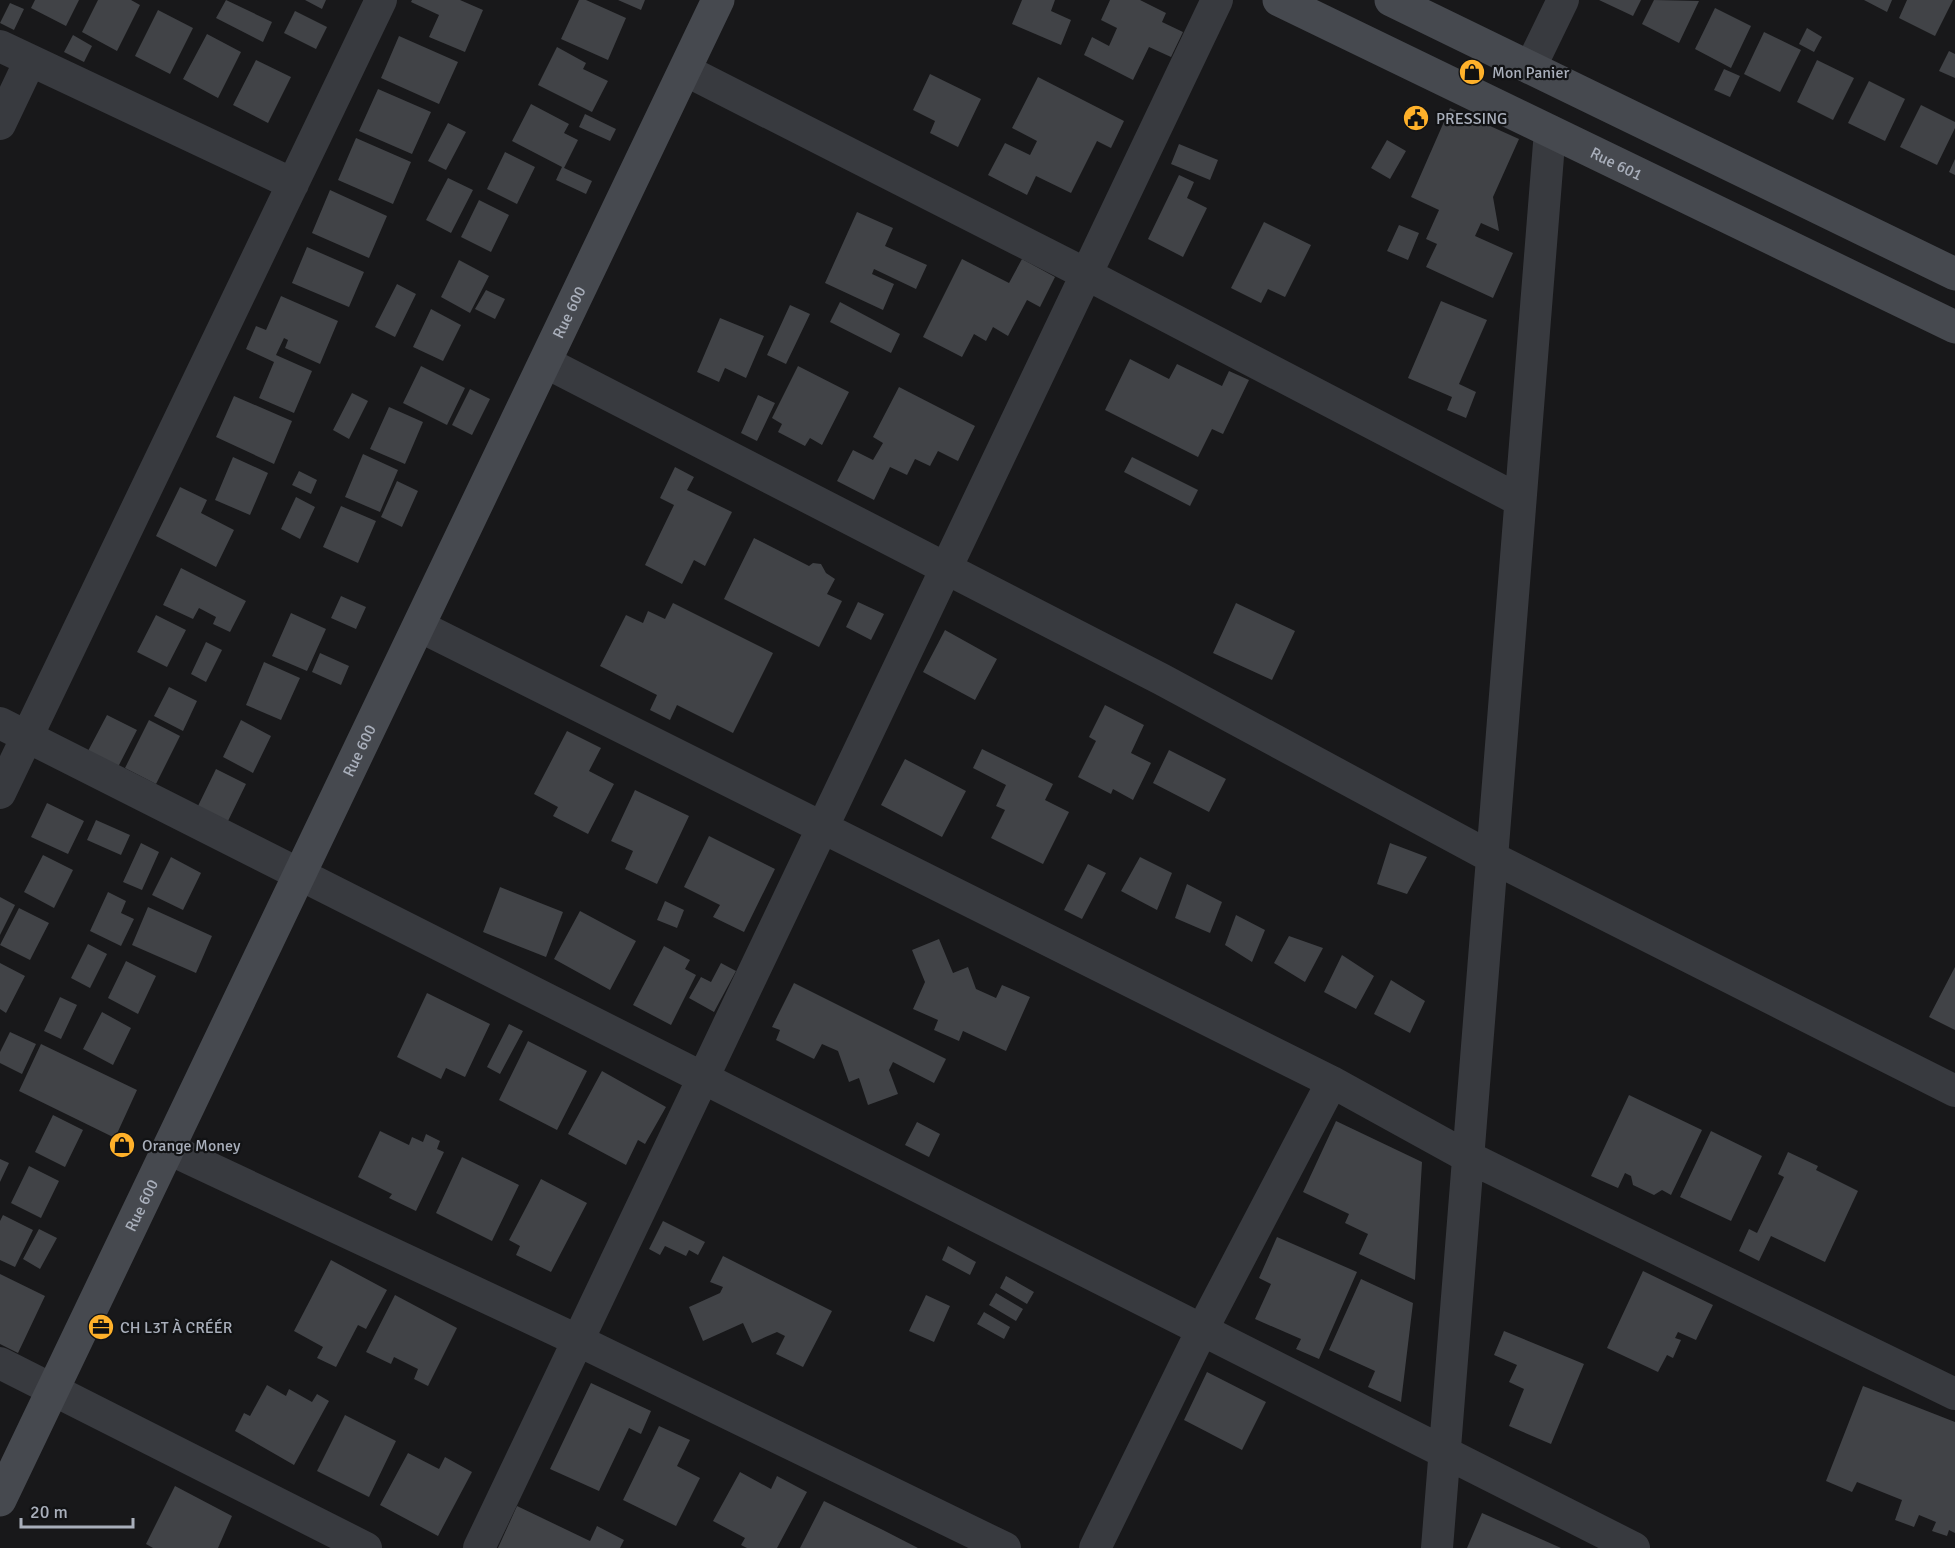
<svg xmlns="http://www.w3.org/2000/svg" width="1955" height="1548" font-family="Signika,sans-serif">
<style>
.building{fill:#414347}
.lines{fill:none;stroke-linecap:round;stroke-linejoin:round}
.street{stroke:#383a3f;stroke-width:32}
.secondary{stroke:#46494f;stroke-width:33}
.labels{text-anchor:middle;stroke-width:4.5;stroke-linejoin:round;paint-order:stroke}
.poi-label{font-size:16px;fill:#a9afbb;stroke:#121315;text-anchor:start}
.street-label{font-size:16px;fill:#a9afbb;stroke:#121315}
</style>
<rect width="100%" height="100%" fill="#18181a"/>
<path class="building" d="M 35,0 L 79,0 L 66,26 L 31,8 Z
M 98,0 L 131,0 L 140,5 L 117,51 L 82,32 Z
M 226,0 L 272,22 L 263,42 L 216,18 Z
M 305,0 L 326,0 L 322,9 Z
M 412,0 L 460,0 L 483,10 L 465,52 L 429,37 L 439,15 L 411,2 Z
M 579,0 L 586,0 L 626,18 L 608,60 L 561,39 Z
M 618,0 L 645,0 L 641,10 Z
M 1022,0 L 1055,0 L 1051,11 L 1071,20 L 1061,45 L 1012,24 Z
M 1110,0 L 1140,0 L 1166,13 L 1162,22 L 1183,32 L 1171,57 L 1149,47 L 1133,80 L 1084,55 L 1092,37 L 1109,46 L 1117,28 L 1101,20 Z
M 1599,0 L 1641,0 L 1633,16 Z
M 1654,0 L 1699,1 L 1679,43 L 1642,24 Z
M 1864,0 L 1892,0 L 1887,12 Z
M 1907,0 L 1953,0 L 1935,36 L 1899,18 Z
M 10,3 L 24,9 L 14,30 L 0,23 Z
M 1715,8 L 1751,26 L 1731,68 L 1695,49 Z
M 158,10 L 193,28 L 170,74 L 135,56 Z
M 295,11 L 327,27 L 316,49 L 284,33 Z
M 1807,28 L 1822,37 L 1814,52 L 1799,44 Z
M 1764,32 L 1801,50 L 1780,92 L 1744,74 Z
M 207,34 L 241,52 L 218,98 L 183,79 Z
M 73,35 L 92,46 L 84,62 L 64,52 Z
M 399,36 L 458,62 L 439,104 L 381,78 Z
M 557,47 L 586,63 L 583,69 L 608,81 L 592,112 L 538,85 Z
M 1949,51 L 1955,54 L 1955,78 L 1939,71 Z
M 256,60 L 291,77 L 268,123 L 233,105 Z
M 1817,60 L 1854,78 L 1833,120 L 1797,102 Z
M 1724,69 L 1740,76 L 1730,97 L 1714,90 Z
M 930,74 L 981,99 L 958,147 L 930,133 L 935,121 L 913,110 Z
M 1038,77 L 1124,121 L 1111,148 L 1097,141 L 1071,193 L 1036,176 L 1027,195 L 988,175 L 1005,143 L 1030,155 L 1037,141 L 1012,128 Z
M 1869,81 L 1905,99 L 1885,141 L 1848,123 Z
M 378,89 L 431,112 L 412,154 L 359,131 Z
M 531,104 L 569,124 L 564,133 L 578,140 L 564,168 L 512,141 Z
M 1921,105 L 1955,122 L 1955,128 L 1937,165 L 1900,147 Z
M 1450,108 L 1519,139 L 1493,197 L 1499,231 L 1481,223 L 1475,236 L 1513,253 L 1493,298 L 1426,267 L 1437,244 L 1426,239 L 1439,210 L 1411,197 Z
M 585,114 L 616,129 L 610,141 L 579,127 Z
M 448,123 L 466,132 L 446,170 L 428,161 Z
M 356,138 L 411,162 L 393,204 L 338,180 Z
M 1387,140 L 1406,151 L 1390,179 L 1371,168 Z
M 1179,144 L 1218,160 L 1210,180 L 1171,164 Z
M 505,152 L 535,167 L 517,204 L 487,189 Z
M 1955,159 L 1955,175 L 1949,172 Z
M 562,167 L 592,181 L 586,194 L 556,180 Z
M 1179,175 L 1194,182 L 1187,198 L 1207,208 L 1183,257 L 1148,239 Z
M 448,178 L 473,190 L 451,233 L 426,220 Z
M 330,190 L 387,216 L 369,258 L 312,233 Z
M 479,200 L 509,215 L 491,252 L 461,237 Z
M 857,212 L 893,228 L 885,246 L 927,265 L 916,289 L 874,269 L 872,274 L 894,284 L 883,310 L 825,283 Z
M 1264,222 L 1311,245 L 1285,297 L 1268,289 L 1261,303 L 1231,288 Z
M 1399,225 L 1419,233 L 1408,260 L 1387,251 Z
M 307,247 L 364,272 L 349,307 L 292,283 Z
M 962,259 L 1009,283 L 1022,259 L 1055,277 L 1040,307 L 1027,300 L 1008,336 L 993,327 L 986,341 L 974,334 L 962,357 L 923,337 Z
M 459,260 L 489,276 L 470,313 L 441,297 Z
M 397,284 L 416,294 L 395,337 L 375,327 Z
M 486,290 L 505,299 L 495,319 L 475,309 Z
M 281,296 L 338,321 L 320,364 L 285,348 L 288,340 L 284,338 L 276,355 L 312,371 L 294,413 L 259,398 L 274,362 L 246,349 L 256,326 L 266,330 Z
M 1441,301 L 1487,320 L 1459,384 L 1476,392 L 1466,418 L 1447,410 L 1452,397 L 1408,378 Z
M 840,302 L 900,334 L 891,353 L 830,322 Z
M 790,305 L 810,314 L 786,364 L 767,355 Z
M 431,309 L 461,325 L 443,361 L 413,347 Z
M 720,318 L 764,336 L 746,378 L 725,368 L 719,382 L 697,372 Z
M 1130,359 L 1169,379 L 1177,364 L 1222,386 L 1229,371 L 1249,380 L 1223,434 L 1212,429 L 1198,457 L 1105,410 Z
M 421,366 L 465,388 L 447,425 L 403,403 Z
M 798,366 L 849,392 L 822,445 L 810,438 L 805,446 L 778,432 L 782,424 L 772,418 Z
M 899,387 L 975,426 L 958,461 L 938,451 L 930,466 L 915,459 L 907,475 L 890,467 L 874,500 L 837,481 L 853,450 L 873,460 L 883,443 L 873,437 Z
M 470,389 L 490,399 L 472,435 L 452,425 Z
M 352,393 L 368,401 L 349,439 L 333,430 Z
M 758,395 L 775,403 L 757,441 L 741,433 Z
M 234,396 L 292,421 L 274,464 L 216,437 Z
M 389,407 L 423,422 L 405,464 L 370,449 Z
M 363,454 L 398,470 L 380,512 L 345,497 Z
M 233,457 L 268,473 L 250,515 L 215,500 Z
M 1132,457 L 1198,490 L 1190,506 L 1124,472 Z
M 675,467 L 694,477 L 687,490 L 732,512 L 705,566 L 694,560 L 682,584 L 645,565 L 674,505 L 660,498 Z
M 299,471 L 317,480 L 311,494 L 292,485 Z
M 397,481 L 418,491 L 402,527 L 381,517 Z
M 180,487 L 207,500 L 201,513 L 234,530 L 216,567 L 156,536 Z
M 296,497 L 315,507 L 300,539 L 281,529 Z
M 341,506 L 376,521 L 358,563 L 323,547 Z
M 754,538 L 809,566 L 813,563 L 821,564 L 826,573 L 835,579 L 827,594 L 842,601 L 819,647 L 724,599 Z
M 181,568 L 246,601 L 230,632 L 213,624 L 216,617 L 199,608 L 193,619 L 163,605 Z
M 341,596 L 366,607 L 356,629 L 331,618 Z
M 858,602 L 884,614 L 871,640 L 846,627 Z
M 673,603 L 773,653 L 733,733 L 677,705 L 670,720 L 650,710 L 657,695 L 600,666 L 626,615 L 643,623 L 648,611 L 665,619 Z
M 1236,603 L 1295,631 L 1272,680 L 1213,653 Z
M 291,613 L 326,629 L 307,671 L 272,656 Z
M 156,615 L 186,630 L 167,667 L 137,652 Z
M 945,630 L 997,659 L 975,700 L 923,672 Z
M 206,642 L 222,650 L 206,682 L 191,674 Z
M 320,653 L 349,666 L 341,685 L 312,672 Z
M 264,662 L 300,678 L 281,720 L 246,705 Z
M 169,687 L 197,701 L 183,731 L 154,716 Z
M 1105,705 L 1144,725 L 1131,753 L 1151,763 L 1133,800 L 1113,789 L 1111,794 L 1078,777 L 1096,741 L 1089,737 Z
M 107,715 L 137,730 L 118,767 L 88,751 Z
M 149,720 L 180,736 L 156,784 L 125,768 Z
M 241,720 L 271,736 L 253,773 L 223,757 Z
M 567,731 L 601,748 L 589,771 L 614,784 L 588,834 L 553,816 L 558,807 L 534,794 Z
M 982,749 L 1053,784 L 1045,800 L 1069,812 L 1043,864 L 991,838 L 1005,810 L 996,806 L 1006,785 L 973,768 Z
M 1169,750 L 1226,779 L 1209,812 L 1153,783 Z
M 905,759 L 966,791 L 942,837 L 881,805 Z
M 216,769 L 246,784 L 228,821 L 198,806 Z
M 635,790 L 689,816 L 657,884 L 625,869 L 633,851 L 611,841 Z
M 47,803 L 84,821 L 68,854 L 31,837 Z
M 96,820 L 130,835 L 121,855 L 87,840 Z
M 709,836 L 775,869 L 744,932 L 713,917 L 720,905 L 684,887 Z
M 141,843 L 159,852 L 142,890 L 123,882 Z
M 1390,843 L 1427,857 L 1407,894 L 1377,884 Z
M 43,855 L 73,870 L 54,908 L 24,892 Z
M 171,857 L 201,873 L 183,910 L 152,895 Z
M 1140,857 L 1172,873 L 1157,910 L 1121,891 Z
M 1088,864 L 1106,873 L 1082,919 L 1064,910 Z
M 1187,884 L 1222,902 L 1210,933 L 1175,918 Z
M 500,887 L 563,912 L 546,957 L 483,932 Z
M 108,892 L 126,901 L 121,913 L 134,919 L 121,946 L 90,931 Z
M 0,897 L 15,905 L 0,935 Z
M 665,901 L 684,910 L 677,928 L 657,920 Z
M 148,907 L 212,936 L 196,973 L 132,945 Z
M 19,908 L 49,923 L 30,960 L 0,945 Z
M 580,911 L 636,941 L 610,990 L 554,959 Z
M 1236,915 L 1265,930 L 1252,962 L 1225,945 Z
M 1289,936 L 1323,948 L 1305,982 L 1274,963 Z
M 939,939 L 953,973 L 968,967 L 976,989 L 996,998 L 1002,985 L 1030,997 L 1006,1051 L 963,1031 L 959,1041 L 934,1030 L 938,1020 L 913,1009 L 925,982 L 912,950 Z
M 88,944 L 107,954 L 90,988 L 71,978 Z
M 664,946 L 690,960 L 685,969 L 696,975 L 671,1025 L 633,1005 Z
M 1342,955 L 1374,976 L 1356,1009 L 1324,992 Z
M 126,961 L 156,976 L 138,1014 L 108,998 Z
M 0,963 L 25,976 L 6,1013 L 0,1009 Z
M 721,963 L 736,971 L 714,1012 L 689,998 L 701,977 L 711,982 Z
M 1955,967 L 1955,1030 L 1929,1017 Z
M 1391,980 L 1425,1001 L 1410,1033 L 1374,1014 Z
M 794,983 L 946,1059 L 934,1083 L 893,1062 L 889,1070 L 898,1094 L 868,1105 L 859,1078 L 849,1082 L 838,1051 L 822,1044 L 814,1059 L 776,1040 L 780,1030 L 772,1027 Z
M 427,993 L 490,1024 L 465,1077 L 446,1068 L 441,1079 L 397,1057 Z
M 60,997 L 77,1005 L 61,1039 L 44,1031 Z
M 102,1012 L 131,1028 L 113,1065 L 83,1049 Z
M 509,1024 L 523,1031 L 500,1074 L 487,1067 Z
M 10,1032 L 36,1044 L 22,1074 L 0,1063 L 0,1052 Z
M 528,1041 L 587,1071 L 557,1130 L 499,1100 Z
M 41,1044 L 137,1090 L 115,1138 L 19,1091 Z
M 602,1071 L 666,1107 L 645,1144 L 638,1140 L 626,1165 L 568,1134 Z
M 1629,1095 L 1702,1130 L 1671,1195 L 1662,1190 L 1654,1195 L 1633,1185 L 1631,1176 L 1625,1173 L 1618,1188 L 1591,1176 Z
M 53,1115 L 83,1130 L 65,1167 L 35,1152 Z
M 1336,1121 L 1422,1162 L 1415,1280 L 1359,1254 L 1368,1234 L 1345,1223 L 1349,1214 L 1303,1192 Z
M 917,1122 L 940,1134 L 929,1157 L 905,1145 Z
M 380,1131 L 409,1145 L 412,1137 L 423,1142 L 426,1134 L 440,1141 L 437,1149 L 444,1152 L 416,1211 L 389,1198 L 392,1194 L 358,1177 Z
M 1711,1131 L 1762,1156 L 1731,1221 L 1680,1197 Z
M 1788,1152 L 1818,1166 L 1816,1170 L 1858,1191 L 1825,1262 L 1771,1236 L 1759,1261 L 1739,1251 L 1749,1229 L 1757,1233 L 1784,1177 L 1778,1174 Z
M 462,1157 L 519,1185 L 492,1241 L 436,1213 Z
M 0,1159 L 9,1163 L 0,1182 Z
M 29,1166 L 59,1181 L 41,1218 L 11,1203 Z
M 541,1179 L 587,1203 L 551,1272 L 516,1255 L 520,1246 L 509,1240 Z
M 3,1215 L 33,1230 L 15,1267 L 0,1260 L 0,1221 Z
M 663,1221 L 705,1242 L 698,1255 L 689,1250 L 686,1256 L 665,1246 L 660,1255 L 649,1249 Z
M 39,1229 L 57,1238 L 40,1269 L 23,1259 Z
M 1277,1237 L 1357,1272 L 1319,1359 L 1296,1349 L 1301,1339 L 1255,1319 L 1271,1284 L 1259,1278 Z
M 948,1246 L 976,1262 L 970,1275 L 942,1260 Z
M 723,1256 L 832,1311 L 803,1367 L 776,1354 L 785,1336 L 777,1332 L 752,1343 L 743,1323 L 703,1341 L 689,1307 L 720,1293 L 723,1287 L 710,1282 Z
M 331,1260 L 387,1290 L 366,1329 L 358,1325 L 336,1367 L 317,1358 L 323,1347 L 294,1331 Z
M 1643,1271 L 1713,1305 L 1696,1340 L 1678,1332 L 1675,1338 L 1681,1340 L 1673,1358 L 1667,1355 L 1658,1372 L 1607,1348 Z
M 0,1274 L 45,1296 L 18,1353 L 0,1344 Z
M 1006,1276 L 1034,1292 L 1027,1304 L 1000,1288 Z
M 1361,1279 L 1413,1303 L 1401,1402 L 1368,1387 L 1375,1371 L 1329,1350 Z
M 996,1293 L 1023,1309 L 1016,1321 L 989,1305 Z
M 395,1295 L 457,1328 L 428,1386 L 414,1379 L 418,1369 L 394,1357 L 391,1364 L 366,1352 Z
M 926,1295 L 950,1306 L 934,1342 L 909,1331 Z
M 984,1312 L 1010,1327 L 1004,1339 L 977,1324 Z
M 1504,1331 L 1584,1364 L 1551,1444 L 1509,1426 L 1524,1389 L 1509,1382 L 1517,1365 L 1494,1355 Z
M 1207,1372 L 1266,1402 L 1242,1450 L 1184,1420 Z
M 591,1383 L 651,1411 L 641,1434 L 629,1428 L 599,1491 L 550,1469 Z
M 267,1385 L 286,1396 L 289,1389 L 312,1402 L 317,1394 L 329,1401 L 294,1465 L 235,1431 L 244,1413 L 250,1416 Z
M 1863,1386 L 1955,1422 L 1955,1533 L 1949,1530 L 1947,1536 L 1932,1531 L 1936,1522 L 1919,1515 L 1914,1527 L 1895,1520 L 1902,1500 L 1857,1482 L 1852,1492 L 1826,1481 Z
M 345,1415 L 396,1441 L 369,1497 L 317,1471 Z
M 659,1426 L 690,1440 L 677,1466 L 700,1478 L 676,1526 L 623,1500 Z
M 408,1453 L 439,1469 L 445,1457 L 472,1472 L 438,1536 L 380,1505 Z
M 740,1472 L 771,1489 L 777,1476 L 807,1492 L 777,1548 L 747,1548 L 741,1545 L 745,1538 L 713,1521 Z
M 175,1486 L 232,1516 L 218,1548 L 153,1548 L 146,1544 Z
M 824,1501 L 883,1530 L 918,1548 L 800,1548 Z
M 517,1506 L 590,1541 L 597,1526 L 624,1540 L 620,1548 L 498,1548 Z
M 1482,1513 L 1561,1548 L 1467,1548 Z"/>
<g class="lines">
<path class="street" d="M 0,46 L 293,184
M 1530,68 L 1563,0
M 685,70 L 1086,274 L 1519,500
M 0,124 L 30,61
M 545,362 L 1161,679 L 1491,857 L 1955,1091
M 419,626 L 1332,1082 L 1468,1157 L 1955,1394
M 0,723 L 1634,1548
M 0,793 L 381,0
M 169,1149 L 577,1340 L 1005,1548
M 0,1363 L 366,1548
M 479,1548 L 1217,0
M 1095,1548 L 1202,1330 L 1332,1082
M 1437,1548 L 1550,131"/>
<g class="secondary">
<path id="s1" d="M 1279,0 L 1955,327"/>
<path d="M 1391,0 L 1955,274"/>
<path id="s2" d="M 0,1500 L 718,0"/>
</g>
</g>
<defs>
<g id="shop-disc" transform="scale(1.35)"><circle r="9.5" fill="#ffb12a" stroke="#121315"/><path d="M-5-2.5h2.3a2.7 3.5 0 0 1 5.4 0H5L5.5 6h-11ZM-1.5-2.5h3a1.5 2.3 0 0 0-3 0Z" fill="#111"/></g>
<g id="civic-disc" transform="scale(1.35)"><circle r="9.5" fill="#ffb12a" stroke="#121315"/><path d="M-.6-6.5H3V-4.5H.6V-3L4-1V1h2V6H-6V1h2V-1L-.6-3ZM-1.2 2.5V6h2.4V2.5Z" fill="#111"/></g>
<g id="office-disc" transform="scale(1.35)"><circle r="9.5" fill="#ffb12a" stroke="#121315"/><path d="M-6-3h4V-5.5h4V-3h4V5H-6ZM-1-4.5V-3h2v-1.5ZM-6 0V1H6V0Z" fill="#111"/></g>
</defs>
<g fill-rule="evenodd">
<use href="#shop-disc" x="1472" y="72"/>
<use href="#civic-disc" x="1416" y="118"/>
<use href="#shop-disc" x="122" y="1145"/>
<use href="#office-disc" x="101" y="1327"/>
</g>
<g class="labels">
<g class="poi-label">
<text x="1492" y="78">Mon Panier</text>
<text x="1436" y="124">PRESSING</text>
<text x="142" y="1151">Orange Money</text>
<text x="120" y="1333">CH L3T À CRÉÉR</text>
</g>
<g class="street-label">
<text dy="6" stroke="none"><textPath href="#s1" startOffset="375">Rue 601</textPath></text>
<text dy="6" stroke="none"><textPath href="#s2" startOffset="1317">Rue 600</textPath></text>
<text dy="6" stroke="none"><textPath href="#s2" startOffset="831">Rue 600</textPath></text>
<text dy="6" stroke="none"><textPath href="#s2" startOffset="327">Rue 600</textPath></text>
</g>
</g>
<path d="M21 1518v9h112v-9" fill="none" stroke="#a9afbb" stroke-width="3"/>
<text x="30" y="1518" font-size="18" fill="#a9afbb" stroke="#121315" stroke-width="4.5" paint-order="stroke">20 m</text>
</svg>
